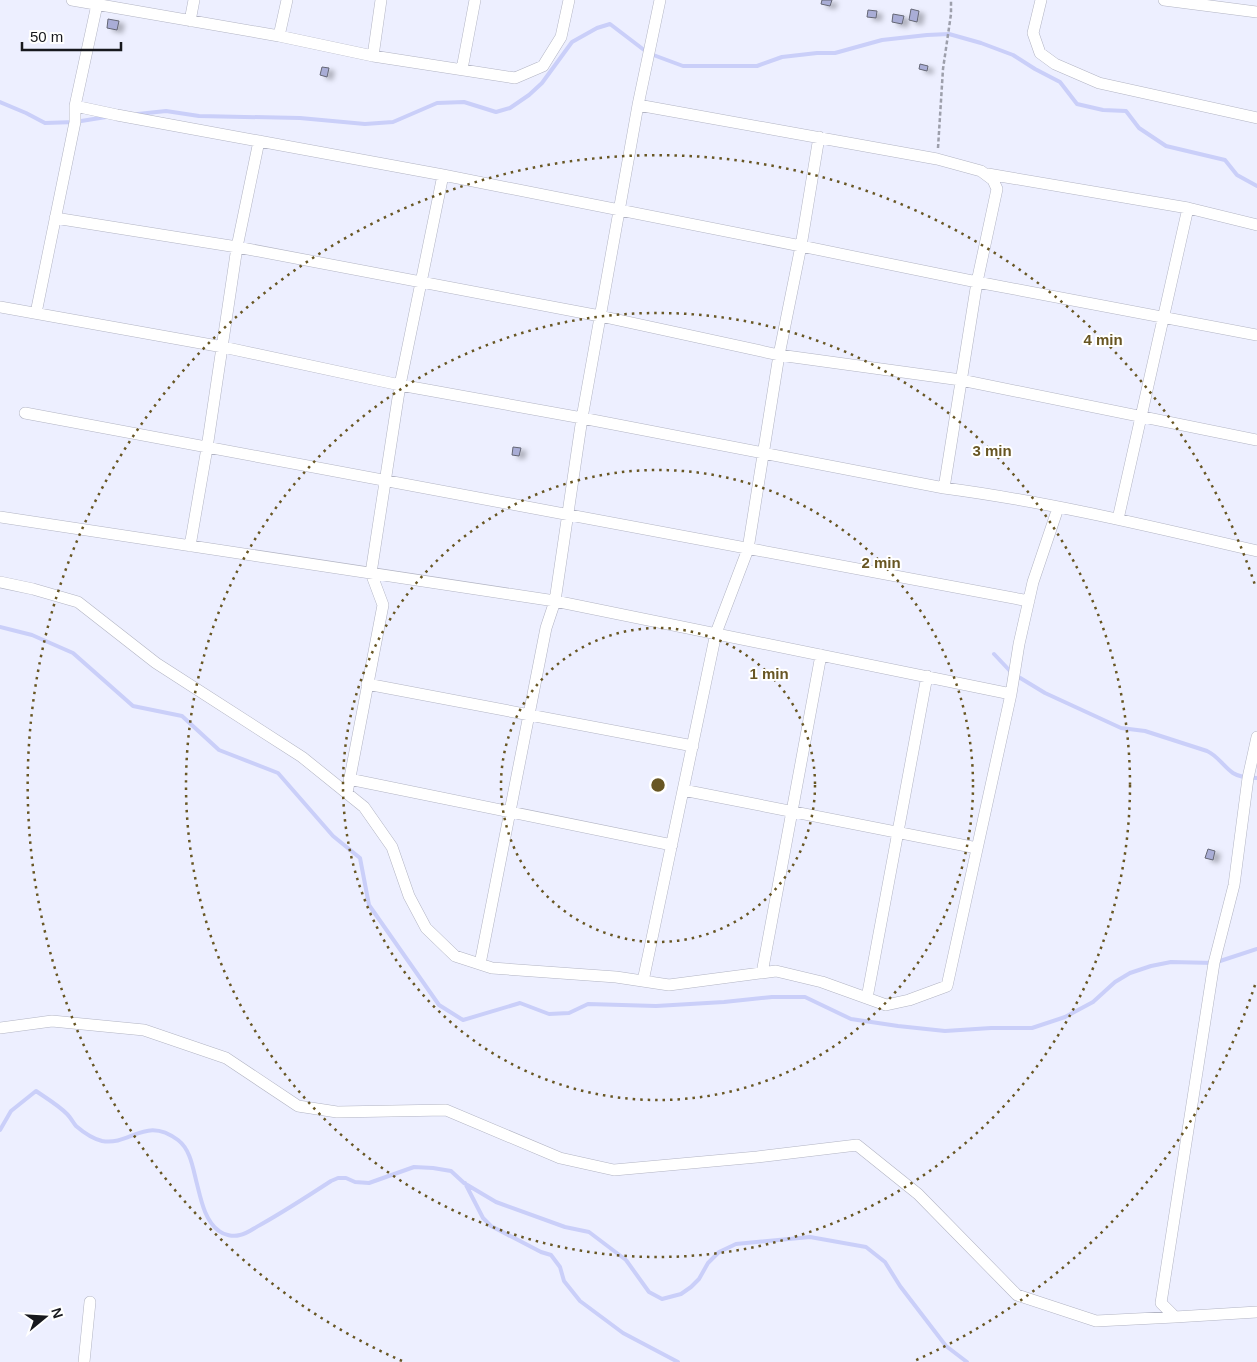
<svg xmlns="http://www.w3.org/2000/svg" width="1257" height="1362" font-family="Helvetica,sans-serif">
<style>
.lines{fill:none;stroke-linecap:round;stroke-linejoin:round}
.stream{stroke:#cacff9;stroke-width:4}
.building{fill:#a9add6;stroke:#646674;filter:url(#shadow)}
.street-casing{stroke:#b2b4c3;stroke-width:12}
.path{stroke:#9d9fab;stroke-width:2.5;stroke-dasharray:4 2.5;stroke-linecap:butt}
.street{stroke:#fff;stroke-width:11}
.ring{fill:none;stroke:#685623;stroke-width:2.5;stroke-dasharray:2.5 5}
.centre{fill:#685623;stroke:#fff;stroke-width:2.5}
.ring-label{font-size:15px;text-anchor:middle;font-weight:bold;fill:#685623;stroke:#fff;stroke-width:4;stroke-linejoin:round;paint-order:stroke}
</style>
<defs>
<filter id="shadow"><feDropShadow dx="5.5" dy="3" stdDeviation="2.5" flood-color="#0004"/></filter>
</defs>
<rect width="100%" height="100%" fill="#edefff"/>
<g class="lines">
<path class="stream" d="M 0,102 L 26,113 L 45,123 L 75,122 L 106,117
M 138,114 L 166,111 L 199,116 L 300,118 L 365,124 L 393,122 L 437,103 L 464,102 L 496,112 L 510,108 L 529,95 L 542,83 L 572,42 L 597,28 L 610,24 L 648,53 L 683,66 L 757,66 L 782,57 L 817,53 L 835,53 L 882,40 L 927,35 L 949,34 L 981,43 L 1013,55 L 1035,69 L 1060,82 L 1077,104 L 1103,110 L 1126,111 L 1139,128 L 1166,146 L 1225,160 L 1237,175 L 1257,186
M 0,627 L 32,635 L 73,653 L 133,706 L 182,716 L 219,750 L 278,773 L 333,836 L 360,858 L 369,905 L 439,1005 L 463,1020 L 520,1003 L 549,1014 L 569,1013 L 588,1004 L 656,1006 L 724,1002 L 772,997 L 805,997 L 851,1019 L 898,1026 L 945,1031 L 991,1028 L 1032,1028 L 1065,1017 L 1093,1002 L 1115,982 L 1130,973 L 1151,966 L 1171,962 L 1214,963 L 1257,949
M 994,654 L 1011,672
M 1017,676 L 1045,693 L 1121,728 L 1145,731 L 1207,751 C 1218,756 1223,766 1233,773 C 1239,777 1249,778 1257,778
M 0,1130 L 11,1111 L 36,1091 C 46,1098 58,1105 67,1114 C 70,1117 73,1122 76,1126 C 83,1132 94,1139 102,1141 C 131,1146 145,1115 178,1140 C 191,1150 193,1169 197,1184 C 201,1200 205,1221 219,1231 C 224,1235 233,1237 240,1235 C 247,1234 254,1228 260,1225 C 285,1211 308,1196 331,1181 L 338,1178 L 346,1178 L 355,1182 L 369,1183 L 414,1167 L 433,1168 L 451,1171 L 464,1183 L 496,1202 L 565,1227 L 589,1232 L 626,1260 L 649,1292 L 662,1299 L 681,1294 L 691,1287 L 699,1279 L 708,1263 L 719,1252 L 736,1244 L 810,1237 L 866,1247 L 885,1262 L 900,1286 L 946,1346 L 967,1362
M 465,1183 L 483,1218 L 491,1226 L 541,1252 L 551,1255 L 560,1267 L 564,1281 L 580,1301 L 623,1333 L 678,1362"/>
</g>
<path class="building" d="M 822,0 L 832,0 L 830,6 L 821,4 Z
M 911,9 L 919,11 L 917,22 L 909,20 Z
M 868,10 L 877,11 L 876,18 L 867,17 Z
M 893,14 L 904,16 L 902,24 L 892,22 Z
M 108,19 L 119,21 L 117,30 L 107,28 Z
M 920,64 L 928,66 L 927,71 L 919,69 Z
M 322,67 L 329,68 L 327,77 L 320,75 Z
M 513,447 L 521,448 L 519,456 L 512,455 Z
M 1208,849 L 1215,851 L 1213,860 L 1205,858 Z"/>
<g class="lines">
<g class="street-casing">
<path id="street" d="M 72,0 L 279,36 L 373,56 L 515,78 L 543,66 L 561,37 L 569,0
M 1041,0 L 1033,33 L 1040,53 L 1055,64 L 1099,83 L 1257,118
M 1164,0 L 1257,12
M 190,21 L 194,0
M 279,36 L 287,0
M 373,56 L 381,0
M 462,69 L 475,0
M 638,105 L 937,159 L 981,171 L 993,180 L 997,189 L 977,282 L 944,488
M 75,106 L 117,115 L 443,175 L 801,246 L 977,282 L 1257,335
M 988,174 L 1188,208 L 1257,225
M 55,218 L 237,247 L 600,316 L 779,355 L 961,380 L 1257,440
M 0,307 L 223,347 L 400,385 L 582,418 L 944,488 C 1050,502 1153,527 1257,551
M 36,313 L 75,122 L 75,106 L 98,0
M 25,413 L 1029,601
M 0,517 L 555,601 L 1011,694
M 1118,519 L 1188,208
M 190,546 L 207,448 L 237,247 L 259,141
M 0,582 L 33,589 L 78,602 L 156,663 L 302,757 L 364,807 L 392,847 L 409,896 L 426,928 L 455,956 L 492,968 L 616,977 L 669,985 L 776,971 L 822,982 L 886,1005 L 909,1000 L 947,986 L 1011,694 L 1019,644 L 1033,582 L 1058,508
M 367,684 L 693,746
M 1257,737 L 1248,778 L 1234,885 L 1214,963 L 1161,1303 L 1175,1317 L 1257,1312
M 349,779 L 672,845
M 683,790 L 977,848
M 347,793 L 383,605 L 371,573 L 400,385 L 443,175
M 480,964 L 546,628 L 555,601 L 582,418 L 638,105 L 660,0
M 762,973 L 821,655
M 643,981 L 716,633 L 748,549 L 779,355 L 801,246 L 819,137
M 867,998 L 927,676
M 0,1028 L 52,1021 L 144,1030 L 226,1058 L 298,1106 L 337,1112 L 446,1110 L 560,1158 L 614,1170 L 757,1157 L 857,1145 L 918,1194 L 1017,1295 L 1096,1321 L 1175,1317
M 84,1362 L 90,1302"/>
</g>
<path class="path" d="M 938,148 L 943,69 L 951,14 L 951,0"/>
<use href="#street" class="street"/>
</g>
<g class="ring">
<circle cx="658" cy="785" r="157"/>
<circle cx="658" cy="785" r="315"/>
<circle cx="658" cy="785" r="472"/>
<path d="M1255 985A630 630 0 0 1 914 1361M402 1361A630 630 0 1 1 1255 585"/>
</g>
<circle cx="658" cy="785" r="8" class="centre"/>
<g class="ring-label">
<text x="1103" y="345">4 min</text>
<text x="992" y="456">3 min</text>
<text x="881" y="568">2 min</text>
<text x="769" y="679">1 min</text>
</g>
<g transform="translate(45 1317) rotate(72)" stroke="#ffffff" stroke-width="4" paint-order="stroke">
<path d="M0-4L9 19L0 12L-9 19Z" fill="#17181d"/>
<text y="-8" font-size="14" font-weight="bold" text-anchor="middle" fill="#17181d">N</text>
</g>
<path d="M22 42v8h99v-8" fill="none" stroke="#17181d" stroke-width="2.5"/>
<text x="30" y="42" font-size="15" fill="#17181d" stroke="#ffffff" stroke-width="4" paint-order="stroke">50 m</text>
</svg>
